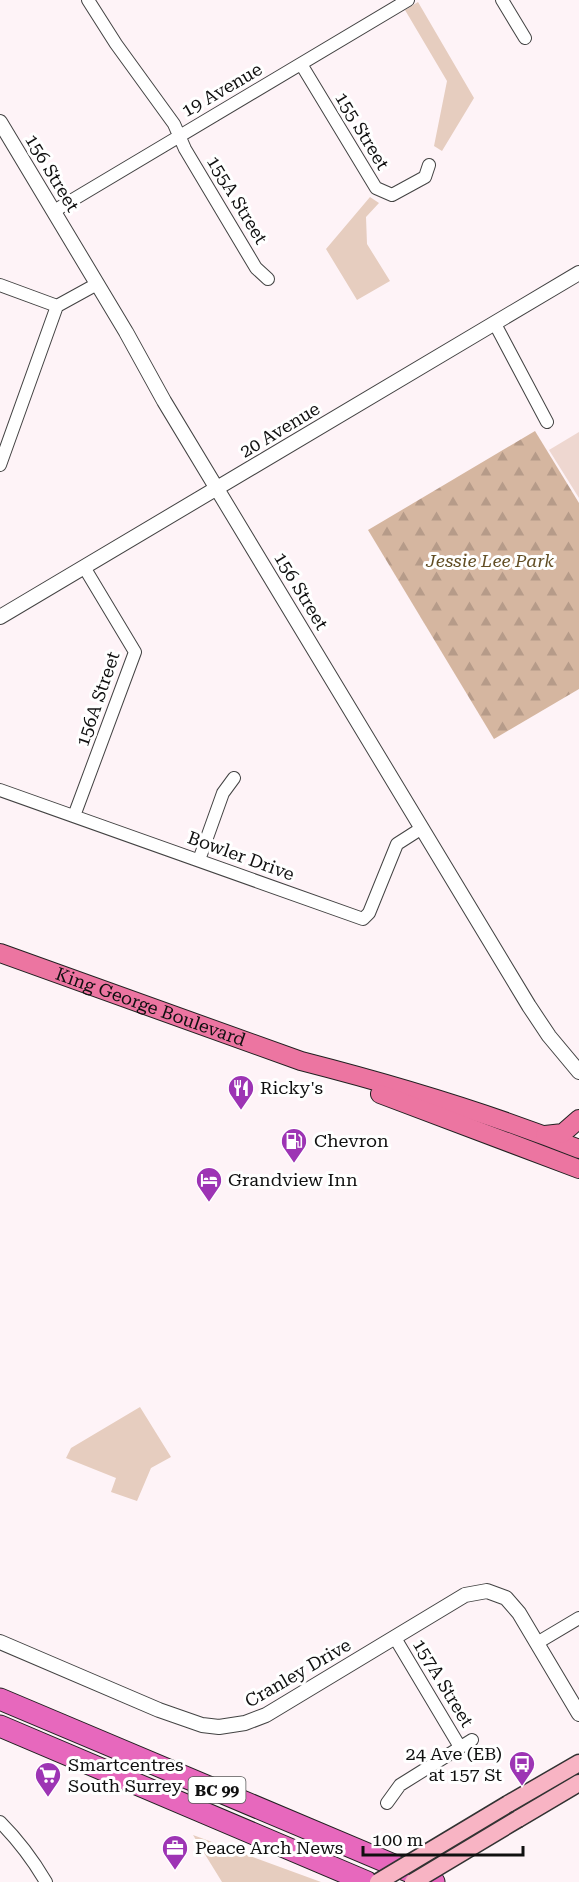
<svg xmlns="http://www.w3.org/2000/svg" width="579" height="1882" font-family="'Roboto Serif',serif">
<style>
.grass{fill:#e6cdbf}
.forest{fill:url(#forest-firs)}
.pitch{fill:#eed7d0}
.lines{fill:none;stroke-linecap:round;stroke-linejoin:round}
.minor-casing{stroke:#434343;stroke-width:14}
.tertiary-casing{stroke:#434343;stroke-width:16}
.secondary-casing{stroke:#323232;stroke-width:19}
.primary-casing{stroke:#212121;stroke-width:20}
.motorway-casing{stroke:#212121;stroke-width:23}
.minor{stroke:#fff;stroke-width:12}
.tertiary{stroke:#fff;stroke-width:14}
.secondary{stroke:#f8b4c4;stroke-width:16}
.primary{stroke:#ec75a1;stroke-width:18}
.motorway{stroke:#e768bd;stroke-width:21}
.secondary-bridge-casing{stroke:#323232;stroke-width:19;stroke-linecap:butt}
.secondary-bridge{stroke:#f8b4c4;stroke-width:16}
.labels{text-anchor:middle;stroke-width:6;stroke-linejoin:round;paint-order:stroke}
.shield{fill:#fff;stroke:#585858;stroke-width:1.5}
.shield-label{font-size:16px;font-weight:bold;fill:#101010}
.street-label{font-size:18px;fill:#101010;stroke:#fff}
.park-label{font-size:18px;font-style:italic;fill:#624e25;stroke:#fff}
.poi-label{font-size:18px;fill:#101010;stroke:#fff;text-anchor:start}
</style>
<defs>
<pattern id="forest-firs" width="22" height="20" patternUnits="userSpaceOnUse" patternTransform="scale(1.5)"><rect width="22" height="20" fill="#d5b6a0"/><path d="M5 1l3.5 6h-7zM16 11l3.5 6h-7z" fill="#b69b89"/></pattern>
</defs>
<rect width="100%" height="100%" fill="#fef3f7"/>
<path class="grass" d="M 418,2 L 474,98 L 442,151 L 434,146 L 447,81 L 405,10 Z
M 370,197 L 379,203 L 366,217 L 367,244 L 390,281 L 357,300 L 326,249 Z
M 140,1407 L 171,1457 L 151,1468 L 137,1501 L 111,1492 L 116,1478 L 66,1458 L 71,1448 Z
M 193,1835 L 321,1882 L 222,1882 Z"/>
<path class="forest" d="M 535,431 L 579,503 L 579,689 L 494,739 L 368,530 Z"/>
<path class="pitch" d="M 579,432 L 579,498 L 549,450 Z"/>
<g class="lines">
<g class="minor-casing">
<path id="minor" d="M 88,0 L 116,44 L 174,124 L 185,149 L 256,268 L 268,279
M 502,0 L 525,38
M 301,64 L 376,188 L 392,195 L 425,177 L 429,165
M 54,211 L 408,0
M 0,285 L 57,306
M 495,324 L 547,422
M 0,465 L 57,306 L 97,284
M 0,790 L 363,919 L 369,913 L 397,844 L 422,828
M 74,816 L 135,652 L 84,567
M 199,860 L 223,793 L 234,778
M 395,1638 L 460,1747
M 537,1643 L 579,1618
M 387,1803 L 400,1785 L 472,1740
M 0,1822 C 18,1840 33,1860 46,1882"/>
</g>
<g class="tertiary-casing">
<path id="tertiary" d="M 0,122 L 126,332 L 164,401 L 529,1006 L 549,1036 L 579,1072
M 0,617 L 579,273
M 0,1642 L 159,1710 L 202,1725 L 219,1727 L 245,1723 L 266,1715 L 465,1595 L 487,1591 L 506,1598 L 519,1613 L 579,1714"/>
</g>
<g class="secondary-casing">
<path id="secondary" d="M 508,1804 L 579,1763
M 518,1819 L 579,1783"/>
</g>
<g class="primary-casing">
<g id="primary">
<path id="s1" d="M 0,953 L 301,1061 C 395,1085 489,1113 579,1149"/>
<path d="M 380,1094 L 579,1169"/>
<path d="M 545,1135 L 563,1133 L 579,1119"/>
</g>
</g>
<g class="motorway-casing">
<path id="motorway" d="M 0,1699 L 434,1882
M 0,1726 L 367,1882"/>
</g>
<use href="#minor" class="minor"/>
<use href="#tertiary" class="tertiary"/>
<use href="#secondary" class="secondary"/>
<use href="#primary" class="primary"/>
<use href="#motorway" class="motorway"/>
<g class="secondary-bridge-casing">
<path id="secondary-bridge" d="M 378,1882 L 508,1804
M 413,1882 L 518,1819"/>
</g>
<use href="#secondary-bridge" class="secondary-bridge"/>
</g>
<defs>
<g id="restaurant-pin" transform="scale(1.35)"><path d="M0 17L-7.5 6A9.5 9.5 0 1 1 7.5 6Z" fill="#9d34b4" stroke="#fff"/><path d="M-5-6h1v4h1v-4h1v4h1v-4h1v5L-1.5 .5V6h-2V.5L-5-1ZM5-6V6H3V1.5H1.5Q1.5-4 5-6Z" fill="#fff"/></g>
<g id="fuel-pin" transform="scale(1.35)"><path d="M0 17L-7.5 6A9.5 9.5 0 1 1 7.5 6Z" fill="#9d34b4" stroke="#fff"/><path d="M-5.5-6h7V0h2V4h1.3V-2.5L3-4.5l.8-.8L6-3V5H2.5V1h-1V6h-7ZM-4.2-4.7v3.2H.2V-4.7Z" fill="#fff"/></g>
<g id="hotel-pin" transform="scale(1.35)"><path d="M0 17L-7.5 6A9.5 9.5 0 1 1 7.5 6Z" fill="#9d34b4" stroke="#fff"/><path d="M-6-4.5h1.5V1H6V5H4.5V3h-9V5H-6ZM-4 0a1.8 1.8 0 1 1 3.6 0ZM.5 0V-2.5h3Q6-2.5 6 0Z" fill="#fff"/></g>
<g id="bus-pin" transform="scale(1.35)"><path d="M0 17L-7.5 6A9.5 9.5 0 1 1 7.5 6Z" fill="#9d34b4" stroke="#fff"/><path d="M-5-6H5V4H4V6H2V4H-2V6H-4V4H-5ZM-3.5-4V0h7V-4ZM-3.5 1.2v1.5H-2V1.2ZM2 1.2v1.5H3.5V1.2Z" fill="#fff"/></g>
<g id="supermarket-pin" transform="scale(1.35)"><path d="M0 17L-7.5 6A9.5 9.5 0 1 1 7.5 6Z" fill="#9d34b4" stroke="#fff"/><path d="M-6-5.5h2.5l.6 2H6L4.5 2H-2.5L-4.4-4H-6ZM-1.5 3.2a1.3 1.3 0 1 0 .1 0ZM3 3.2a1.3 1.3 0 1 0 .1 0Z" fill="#fff"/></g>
<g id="office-pin" transform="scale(1.35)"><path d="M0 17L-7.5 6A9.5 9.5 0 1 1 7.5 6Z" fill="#9d34b4" stroke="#fff"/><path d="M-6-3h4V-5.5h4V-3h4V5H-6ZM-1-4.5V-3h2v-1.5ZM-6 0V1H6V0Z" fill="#fff"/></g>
</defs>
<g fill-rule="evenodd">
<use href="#restaurant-pin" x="241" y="1088"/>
<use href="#fuel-pin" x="294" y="1141"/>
<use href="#hotel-pin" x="209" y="1180"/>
<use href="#bus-pin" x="522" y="1764"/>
<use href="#supermarket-pin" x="48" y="1775"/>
<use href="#office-pin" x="175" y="1848"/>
</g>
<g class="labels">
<rect class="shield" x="188.5" y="1777" width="57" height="26" rx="4.5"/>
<g class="shield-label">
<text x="217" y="1796">BC 99</text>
</g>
<g class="street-label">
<text transform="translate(222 90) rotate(-30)" y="6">19 Avenue</text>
<text transform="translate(362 131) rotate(59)" y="6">155 Street</text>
<text transform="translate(52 173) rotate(59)" y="6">156 Street</text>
<text transform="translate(237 200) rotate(59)" y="6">155A Street</text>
<text transform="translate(280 430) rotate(-31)" y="6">20 Avenue</text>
<text transform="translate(301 591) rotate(59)" y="6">156 Street</text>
<text transform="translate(98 699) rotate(-71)" y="6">156A Street</text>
<text transform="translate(241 856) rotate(20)" y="6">Bowler Drive</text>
<text dy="6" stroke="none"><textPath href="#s1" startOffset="160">King George Boulevard</textPath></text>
<text transform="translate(298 1673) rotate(-30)" y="6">Cranley Drive</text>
<text transform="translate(443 1683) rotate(59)" y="6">157A Street</text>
</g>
<g class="park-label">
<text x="490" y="567">Jessie Lee Park</text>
</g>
<g class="poi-label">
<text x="260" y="1094">Ricky's</text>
<text x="314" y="1147">Chevron</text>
<text x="228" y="1186">Grandview Inn</text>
<text x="502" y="1760" text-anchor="end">24 Ave (EB)<tspan x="502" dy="21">at 157 St</tspan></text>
<text x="68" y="1771">Smartcentres<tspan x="68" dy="21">South Surrey</tspan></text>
<text x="195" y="1854">Peace Arch News</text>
</g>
</g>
<path d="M363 1846v9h160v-9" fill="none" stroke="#101010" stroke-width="3"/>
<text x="372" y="1846" font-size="18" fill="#101010" stroke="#ffffff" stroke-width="4.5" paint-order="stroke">100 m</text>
</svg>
